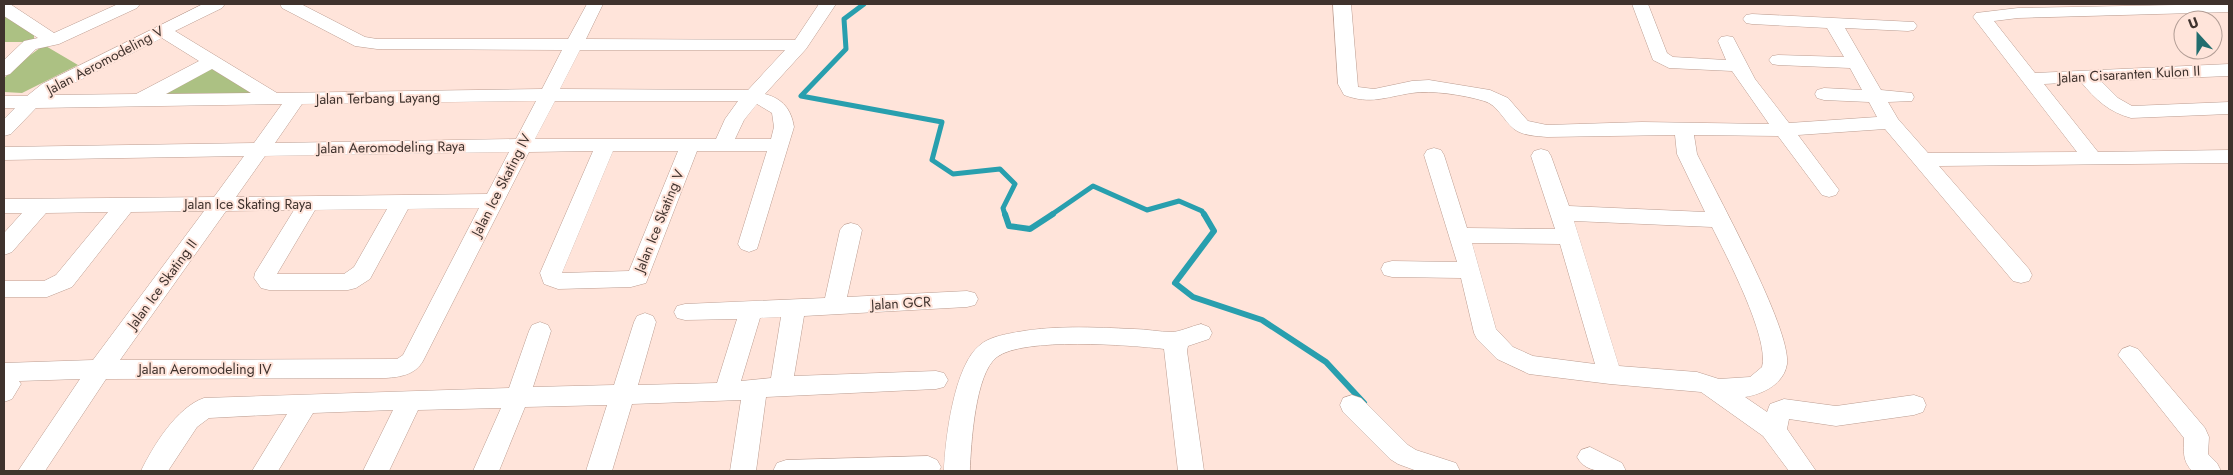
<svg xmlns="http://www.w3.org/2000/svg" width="2233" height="475" font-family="Jost,sans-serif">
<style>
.green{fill:#acc183}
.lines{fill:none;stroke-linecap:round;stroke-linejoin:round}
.stream-far1{stroke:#289fae;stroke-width:5}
.stream{stroke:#289fae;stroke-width:6}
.minor-casing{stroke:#bc9d91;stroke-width:1}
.minor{fill:#fff;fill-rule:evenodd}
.labels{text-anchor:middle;stroke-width:4;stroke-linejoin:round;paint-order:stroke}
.street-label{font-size:14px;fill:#3f322d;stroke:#ffe4da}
</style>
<rect width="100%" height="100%" fill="#ffe4da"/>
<path class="green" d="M 4,16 L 34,35 L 34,39 L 26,42 L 4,42 Z
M 44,45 L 78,65 L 22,93 L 4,92 L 4,78 L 29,56 Z
M 212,68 L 256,96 L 159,97 Z"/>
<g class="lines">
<path class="stream-far1" d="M 864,4 L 844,19 L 846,49 L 801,96 L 942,122 L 932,160 L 953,174 L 1000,169 L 1015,184 L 1003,208 L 1005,215
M 1051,215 L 1093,186 L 1147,210 L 1179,201 L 1202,211 L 1204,215"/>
<path class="stream" d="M 1005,214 L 1009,226 L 1030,229 L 1053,214
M 1204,214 L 1214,231 L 1175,283 L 1193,297 L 1262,320 L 1326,362 L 1364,403"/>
<g class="minor-casing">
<path id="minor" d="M 4,4 L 10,4 L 54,33 L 118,4 L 140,4 L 137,8 L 59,44 L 36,49 L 10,74 L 4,76 L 4,60 L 24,41 L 38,38 L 4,16 Z
M 203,4 L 225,4 L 222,8 L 175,31 L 277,93 L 542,89 L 562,50 L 377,49 L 355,46 L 282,8 L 280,4 L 301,4 L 365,37 L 377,39 L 568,39 L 587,4 L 603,4 L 586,39 L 795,40 L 819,4 L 836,4 L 806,49 L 765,94 C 783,99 791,109 794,127 L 757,249 L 749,252 L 741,249 L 738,244 L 767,151 L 697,151 L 646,283 L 631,287 L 558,289 L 544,284 L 540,273 L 593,151 L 529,152 L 423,361 C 415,375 400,377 386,378 L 106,379 L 45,471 L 18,471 L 80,379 L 19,381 L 21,384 L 12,399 L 4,402 L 4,363 L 93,360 L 204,211 L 131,212 L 72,287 L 47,297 L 4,297 L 4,281 L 44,281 L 56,275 L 108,212 L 46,213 L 12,252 L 4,255 L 4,233 L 22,213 L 4,213 L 4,199 L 214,197 L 244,156 L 4,160 L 4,147 L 254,143 L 282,104 L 36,108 L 11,134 L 4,136 L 4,119 L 15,108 L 4,108 L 4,96 L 27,96 L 42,84 ZM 162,38 L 199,61 L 136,94 L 51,95 ZM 580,50 L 785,50 L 748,90 L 560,89 ZM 212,69 L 251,93 L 166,94 ZM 536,101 L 516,139 L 275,143 L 302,104 ZM 555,101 L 738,101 L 725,119 L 716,139 L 535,139 ZM 757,104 L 772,113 L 774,127 L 771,139 L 735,139 L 744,120 ZM 613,151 L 678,151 L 629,271 L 562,273 ZM 509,152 L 487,194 L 236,197 L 265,156 ZM 479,208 L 403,355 L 397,359 L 120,360 L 226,211 L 294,210 L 255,273 L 254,278 L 261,288 L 269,290 L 348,290 L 356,288 L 370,279 L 408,209 ZM 387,209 L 354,267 L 344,274 L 277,274 L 315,210 Z
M 1333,4 L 1351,4 L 1358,87 L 1374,89 L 1412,81 L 1429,80 L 1490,90 L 1508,98 L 1528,121 L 1547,125 L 1642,122 L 1769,124 L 1732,71 L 1669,68 L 1653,60 L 1632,4 L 1648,4 L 1667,53 L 1673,57 L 1726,60 L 1718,41 L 1721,37 L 1727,36 L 1733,37 L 1755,79 L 1789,123 L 1877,117 L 1869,102 L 1824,100 L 1817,98 L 1815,94 L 1817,90 L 1824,88 L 1862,90 L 1850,68 L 1778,65 L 1772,64 L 1769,60 L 1772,56 L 1778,55 L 1844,57 L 1827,28 L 1752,24 L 1746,23 L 1743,19 L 1746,15 L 1752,14 L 1914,22 L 1917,26 L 1914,30 L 1908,31 L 1845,28 L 1881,90 L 1912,93 L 1914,97 L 1912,101 L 1888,102 L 1898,119 L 1928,153 L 2077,152 L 1976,21 L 1973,17 L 1976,13 L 2018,8 L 2229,4 L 2229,12 L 2018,18 L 1994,21 L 2035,73 L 2229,64 L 2229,76 L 2101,81 L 2118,98 L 2132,106 L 2229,102 L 2229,114 L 2131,118 C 2109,112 2096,100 2081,82 L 2044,84 L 2098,152 L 2229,150 L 2229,163 L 1939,166 L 2029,269 L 2032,275 L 2029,281 L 2021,283 L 2013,281 L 1885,129 L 1798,135 L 1839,190 L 1836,195 L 1829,197 L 1822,195 L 1778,136 L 1694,135 L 1697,154 C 1716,193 1791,328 1787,364 C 1784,384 1763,394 1745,397 L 1767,412 L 1770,404 L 1784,399 L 1836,406 L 1914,395 L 1923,398 L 1926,405 L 1923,412 L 1914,415 L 1836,426 L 1789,419 L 1787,429 L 1816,471 L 1789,471 L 1763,436 L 1701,392 L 1610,384 L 1529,374 L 1497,359 L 1477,339 L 1474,333 L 1461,278 L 1392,277 L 1384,275 L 1381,269 L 1384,263 L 1392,261 L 1457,262 L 1424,155 L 1427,150 L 1434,148 L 1441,150 L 1444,155 L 1467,228 L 1555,229 L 1531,156 L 1534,151 L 1541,149 L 1548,151 L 1551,156 L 1569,206 L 1705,212 L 1677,154 L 1675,135 L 1547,137 C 1537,136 1523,136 1514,129 C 1503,120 1498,105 1484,101 C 1464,95 1432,90 1412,93 C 1385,97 1371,105 1344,95 L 1338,84 ZM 1574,221 L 1712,227 C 1726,255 1770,339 1762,367 L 1750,377 L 1719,379 L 1697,372 L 1619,366 ZM 1472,243 L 1560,244 L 1595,364 L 1533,356 L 1513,347 L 1496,329 Z
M 851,223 L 858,225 L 862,230 L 847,297 L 967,291 L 975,293 L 978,299 L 975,305 L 967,307 L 804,316 L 794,376 L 936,371 L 944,373 L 948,380 L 944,387 L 936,389 L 766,397 L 756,471 L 730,471 L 741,400 L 632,404 L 612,471 L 586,471 L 607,405 L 525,407 L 499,471 L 473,471 L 501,408 L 418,410 L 389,471 L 363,471 L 393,410 L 313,413 L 278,471 L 252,471 L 287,414 L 209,418 L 197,427 L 168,471 L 141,471 C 153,446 177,407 204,398 L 509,388 L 529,331 L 532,325 L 540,322 L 548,325 L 551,331 L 533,387 L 614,385 L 634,322 L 637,316 L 645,313 L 653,316 L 656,322 L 638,385 L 717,383 L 737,319 L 685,320 L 677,318 L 674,312 L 677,306 L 685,304 L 825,298 L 840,230 L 844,225 ZM 781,317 L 771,378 L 741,381 L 760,318 Z
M 1201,324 L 1209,327 L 1212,333 L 1209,339 L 1188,346 L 1187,351 L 1204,471 L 1178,471 L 1164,349 C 1130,345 1023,337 997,357 C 975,373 971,445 970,471 L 944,471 C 945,440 954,365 980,345 C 988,338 1001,335 1012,333 C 1051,325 1093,327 1134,329 C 1146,329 1159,332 1172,332 C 1179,332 1192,326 1201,324 Z
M 2130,346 L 2138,349 L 2205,428 L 2209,437 L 2208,454 L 2217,463 L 2221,471 L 2192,471 C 2182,460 2184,452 2184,438 L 2118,355 L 2122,349 Z
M 1352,395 L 1361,398 L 1408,445 L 1416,450 L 1456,463 L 1460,471 L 1417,471 L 1398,464 L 1390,459 L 1343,412 L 1340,405 L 1343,398 Z
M 1590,447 L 1622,463 L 1626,471 C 1607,471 1587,475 1577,457 L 1581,450 Z
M 928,456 L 937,460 L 941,467 L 939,471 L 773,471 L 777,463 L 786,460 Z"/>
</g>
<use href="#minor" class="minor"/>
</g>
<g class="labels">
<g class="street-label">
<text transform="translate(105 60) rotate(-28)" y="5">Jalan Aeromodeling V</text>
<text transform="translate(2129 74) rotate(-3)" y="5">Jalan Cisaranten Kulon II</text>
<text transform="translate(378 98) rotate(-1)" y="5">Jalan Terbang Layang</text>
<text transform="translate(391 147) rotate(-1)" y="5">Jalan Aeromodeling Raya</text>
<text transform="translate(501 185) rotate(-63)" y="5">Jalan Ice Skating IV</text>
<text x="248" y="209">Jalan Ice Skating Raya</text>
<text transform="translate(659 221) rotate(-68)" y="5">Jalan Ice Skating V</text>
<text transform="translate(162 284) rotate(-54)" y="5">Jalan Ice Skating II</text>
<text transform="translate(901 303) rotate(-3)" y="5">Jalan GCR</text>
<text x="205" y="374">Jalan Aeromodeling IV</text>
</g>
</g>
<rect width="2233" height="475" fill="none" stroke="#3f322d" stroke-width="10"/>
<g transform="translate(2198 35) rotate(339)"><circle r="24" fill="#ffe4da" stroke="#b29d95"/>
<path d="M0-4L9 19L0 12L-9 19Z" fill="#216d6e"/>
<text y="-8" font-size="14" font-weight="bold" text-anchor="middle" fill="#3f322d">U</text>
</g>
</svg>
